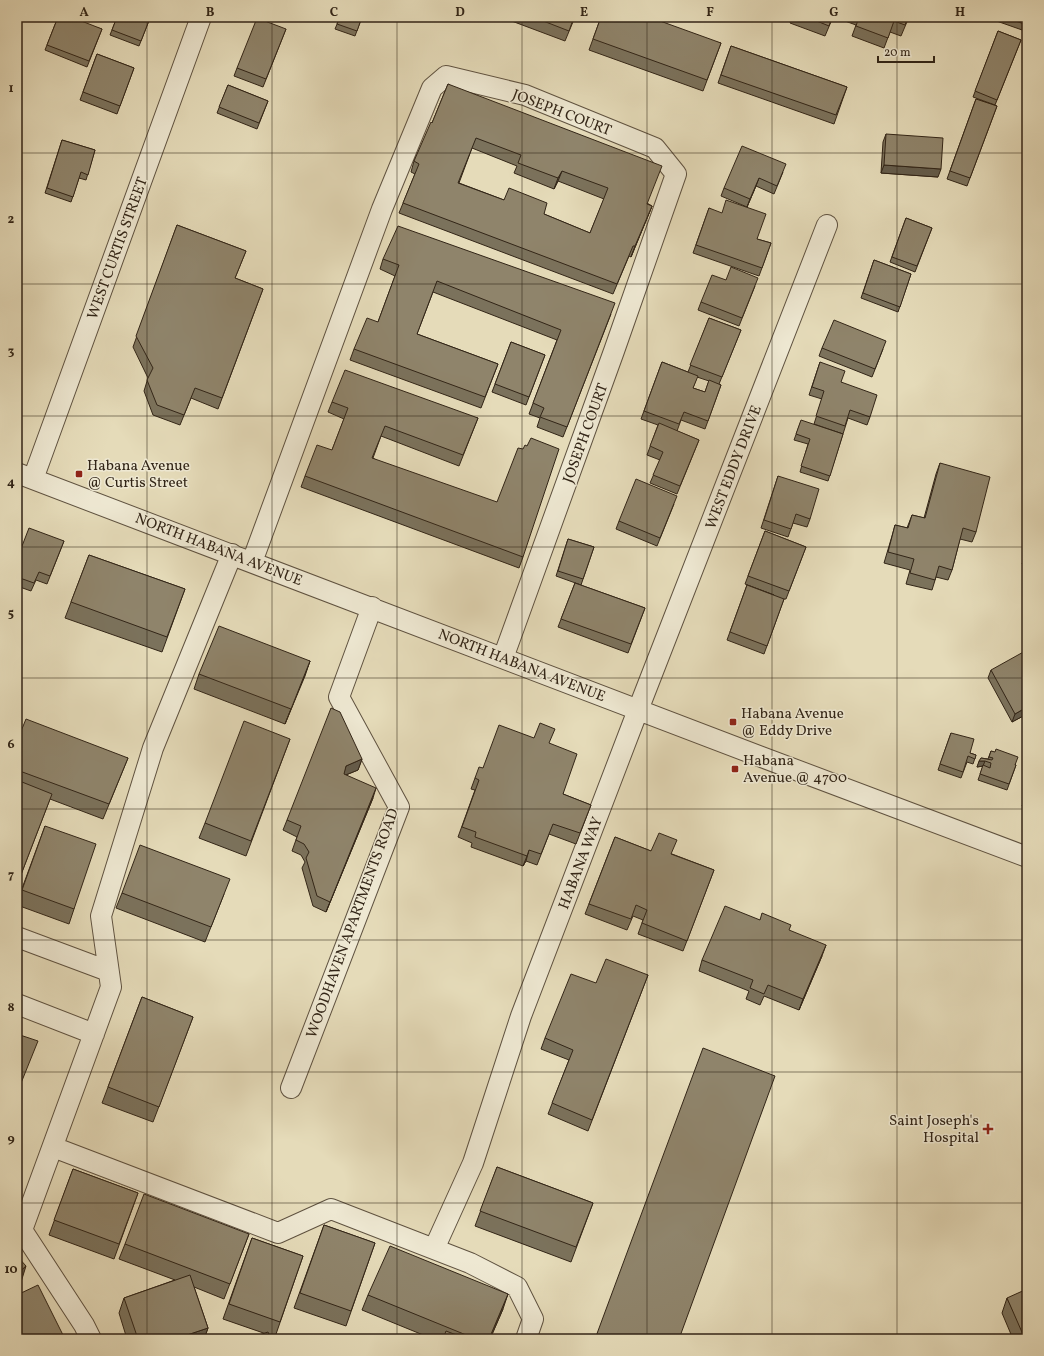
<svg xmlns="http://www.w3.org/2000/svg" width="1044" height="1356" font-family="Vollkorn,serif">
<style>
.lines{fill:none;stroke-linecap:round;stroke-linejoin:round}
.minor-casing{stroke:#5f5240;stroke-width:22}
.minor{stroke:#eee8d2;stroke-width:20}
.wall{fill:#7b725c;stroke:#322517;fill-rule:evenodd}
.shaded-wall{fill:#645c4b;stroke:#322517}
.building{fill:#8f846b;stroke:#322517;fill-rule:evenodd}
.grid{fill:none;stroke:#322517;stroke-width:1;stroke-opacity:0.55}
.poi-dot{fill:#8f2418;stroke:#eee8d2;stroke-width:1.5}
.labels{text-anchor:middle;stroke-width:3;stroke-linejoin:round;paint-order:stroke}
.street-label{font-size:15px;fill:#322517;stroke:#eee8d2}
.poi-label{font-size:15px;fill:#322517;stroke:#eee8d2;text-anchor:start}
.neatline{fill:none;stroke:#322517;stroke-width:1.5}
.grid-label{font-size:13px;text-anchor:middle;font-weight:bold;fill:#322517}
</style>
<rect width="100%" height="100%" fill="#e5dbb9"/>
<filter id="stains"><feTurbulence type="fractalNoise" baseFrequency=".005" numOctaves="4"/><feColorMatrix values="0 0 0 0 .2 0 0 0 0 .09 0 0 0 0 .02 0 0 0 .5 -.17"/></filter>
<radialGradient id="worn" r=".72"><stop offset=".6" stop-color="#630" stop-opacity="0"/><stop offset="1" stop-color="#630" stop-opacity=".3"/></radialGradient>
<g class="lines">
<g class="minor-casing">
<path id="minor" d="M 17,473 L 759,756 L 1027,857
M 33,479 L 201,17
M 252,562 L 382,209 L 432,88 L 446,76 L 525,95 L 655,148 L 676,174 L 614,351 L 503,658
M 17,937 L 108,971
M 17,1004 L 94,1034
M 291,1088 L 399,807 L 339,697 L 372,607
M 53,1147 L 278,1233 L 331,1209 L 470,1263 L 517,1287 L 533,1319 L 526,1339
M 434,1249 L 473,1163 L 521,1016 L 638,710 L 827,225
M 91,1339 L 84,1325 L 22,1230 L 111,987 L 101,916 L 153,748 L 232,554"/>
</g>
<use href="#minor" class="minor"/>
</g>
<path class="wall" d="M 58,17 L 102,29 L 87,67 L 45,50 Z
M 117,17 L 150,18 L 139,46 L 110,35 Z
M 340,17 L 362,17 L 355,36 L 335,29 Z
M 501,17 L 575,17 L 565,41 Z
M 601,17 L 721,43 L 703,91 L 589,50 Z
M 792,17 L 833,17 L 825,36 L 790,23 Z
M 834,17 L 909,17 L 901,36 L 890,32 L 884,48 L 852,36 L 856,25 Z
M 989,17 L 1027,17 L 1027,26 L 1025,31 L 988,18 Z
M 286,29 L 263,87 L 234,76 L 237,68 Z
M 998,31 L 1021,40 L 995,105 L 973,97 Z
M 731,46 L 847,87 L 834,124 L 718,83 Z
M 97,54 L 134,68 L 117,114 L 80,100 Z
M 448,84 L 652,206 L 631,257 L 629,256 L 613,294 L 399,213 L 415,174 L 411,172 L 414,161 L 432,123 ZM 472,148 L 517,166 L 514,173 L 554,189 L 558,181 L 604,199 L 590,233 L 544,214 L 504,200 L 459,183 Z
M 228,85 L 268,101 L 257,129 L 217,113 Z
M 976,99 L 997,106 L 967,186 L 947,179 Z
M 886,134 L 938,177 L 881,173 L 883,142 Z
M 62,140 L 95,150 L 86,180 L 79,178 L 71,202 L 45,193 Z
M 783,172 L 774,194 L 756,186 L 747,207 L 721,196 L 724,188 Z
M 709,208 L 757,239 L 771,243 L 759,276 L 693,253 Z
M 906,218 L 932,228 L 915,272 L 890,262 Z
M 177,225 L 246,251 L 235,278 L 263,289 L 218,409 L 191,398 L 180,425 L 153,415 L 144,391 L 148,378 L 133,347 Z
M 383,259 L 611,314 L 563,437 L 537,427 L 540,418 L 529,414 L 557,340 L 433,292 L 417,334 L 498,364 L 481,408 L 350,360 L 354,349 L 378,322 L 395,276 L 380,269 Z
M 874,260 L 911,274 L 898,312 L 861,298 Z
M 726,280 L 755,286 L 739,326 L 698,310 L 701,302 Z
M 709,318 L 741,330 L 719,384 L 721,385 L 705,429 L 681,420 L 677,431 L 699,440 L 677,494 L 650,483 L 660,460 L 647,455 L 658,425 L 641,419 L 662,362 L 688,372 ZM 697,377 L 709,381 L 705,392 L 693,388 Z
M 511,342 L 545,355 L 526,405 L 492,392 Z
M 822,348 L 883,349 L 872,377 L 819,356 Z
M 820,362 L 841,382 L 870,417 L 867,425 L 848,418 L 843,434 L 814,424 L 822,399 L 809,395 Z
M 332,402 L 478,418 L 459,466 L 381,436 L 373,458 L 523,557 L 519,568 L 301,487 L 305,476 L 332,450 L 344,419 L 328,412 Z
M 801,421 L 843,434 L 828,481 L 800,472 L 808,444 L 794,440 Z
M 940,463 L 976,532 L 972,542 L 960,539 L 952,570 L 948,580 L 936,577 L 932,590 L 906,584 L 910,570 L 884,563 L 892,536 L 895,525 L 907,528 L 912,515 L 924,518 L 936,474 Z
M 778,476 L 810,519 L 807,527 L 793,523 L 788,537 L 761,528 Z
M 674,504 L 657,546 L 616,529 L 619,521 Z
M 765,531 L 806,547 L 786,599 L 784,599 L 764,654 L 727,640 L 747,585 L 774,595 L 745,584 Z
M 568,539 L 594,547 L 581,585 L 556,576 Z
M 64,541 L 47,584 L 36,580 L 31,591 L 17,586 L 17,559 Z
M 1027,552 L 1027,566 L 1022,564 Z
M 89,555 L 185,589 L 162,652 L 65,618 Z
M 575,583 L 645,608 L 628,653 L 558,627 Z
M 1027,615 L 1027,623 L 1025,623 Z
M 310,661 L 285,724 L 194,689 L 199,674 Z
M 991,670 L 1027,714 L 1012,722 L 988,678 Z
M 951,733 L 970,753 L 976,755 L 973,764 L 967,762 L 961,778 L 938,770 Z
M 290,739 L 246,856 L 199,838 L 205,823 Z
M 17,741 L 128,758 L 103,819 L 50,799 L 17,885 Z
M 549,743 L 563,794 L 591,805 L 576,844 L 549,834 L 537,865 L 526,861 L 523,866 L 471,847 L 472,843 L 458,837 L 475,790 L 471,789 L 475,778 L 483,768 Z
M 991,751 L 1016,765 L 1007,790 L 978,780 L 983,766 L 977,767 L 981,758 L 988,759 Z
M 362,759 L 358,770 L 346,775 L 373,798 L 326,912 L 313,906 L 302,868 L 305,862 L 301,855 L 292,851 L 297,837 L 283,830 L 287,820 Z
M 1027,791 L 1027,808 L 1022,806 Z
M 45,826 L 74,909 L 69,924 L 17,905 L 17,902 Z
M 615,837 L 651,851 L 672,854 L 714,870 L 683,951 L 638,934 L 643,920 L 633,916 L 627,930 L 585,914 Z
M 122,893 L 224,894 L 205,942 L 116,908 Z
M 760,920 L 789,931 L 822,956 L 799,1010 L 764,996 L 760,1005 L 746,999 L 749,991 L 699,971 L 702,960 Z
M 648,975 L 588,1131 L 548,1114 L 569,1060 L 541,1049 L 545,1038 L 596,983 Z
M 142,997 L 193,1017 L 153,1122 L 102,1103 Z
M 497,1167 L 593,1203 L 571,1262 L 475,1226 Z
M 73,1169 L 138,1193 L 114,1259 L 49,1235 Z
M 324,1225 L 375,1243 L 346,1326 L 294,1308 Z
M 249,1234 L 224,1299 L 194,1287 L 208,1328 L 204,1339 L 127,1339 L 119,1313 L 124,1298 L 175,1280 L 119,1259 L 125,1244 Z
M 252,1238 L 303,1256 L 275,1337 L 223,1319 Z
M 368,1295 L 503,1309 L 490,1339 L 433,1339 L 362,1310 Z
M 1007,1298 L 1027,1339 L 1013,1339 L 1002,1313 Z"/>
<path class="shaded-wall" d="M 884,165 L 941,169 L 938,177 L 881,173 Z
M 562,171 L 558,181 L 554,189 L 558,178 Z
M 759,178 L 756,186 L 747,207 L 750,199 Z
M 652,206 L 648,216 L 631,257 L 635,246 Z
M 310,661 L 305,676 L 285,724 L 291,709 Z
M 1027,707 L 1027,714 L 1012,722 L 1015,714 Z
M 362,759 L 358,770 L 343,776 L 346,766 Z
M 979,761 L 985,761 L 983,766 L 977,767 Z
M 376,788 L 373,798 L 326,912 L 330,902 Z
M 529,850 L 526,861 L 523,866 L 527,856 Z
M 826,945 L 822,956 L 799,1010 L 803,999 Z
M 26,1266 L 21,1282 L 17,1285 L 17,1274 Z
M 508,1294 L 503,1309 L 490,1339 L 489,1339 Z
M 208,1328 L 204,1339 L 175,1339 Z"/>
<path class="building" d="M 58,17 L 71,17 L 102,29 L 89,61 L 47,45 Z
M 117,17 L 147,17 L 150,18 L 141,41 L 112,30 Z
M 340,17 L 362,17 L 357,31 L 337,24 Z
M 533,17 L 574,17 L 569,31 Z
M 601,17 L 649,17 L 721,43 L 707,80 L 593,39 Z
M 807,17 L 832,17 L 829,26 Z
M 859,17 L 908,17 L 905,25 L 894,21 L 888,38 L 856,26 Z
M 1004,17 L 1027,17 L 1027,25 Z
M 257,18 L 286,29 L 266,79 L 237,68 Z
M 998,31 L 1021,40 L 997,100 L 975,91 Z
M 731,46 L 847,87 L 836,115 L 721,75 Z
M 97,54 L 134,68 L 120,106 L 83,92 Z
M 448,84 L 662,166 L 647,204 L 652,206 L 635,246 L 633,246 L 617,284 L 403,203 L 419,164 L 414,161 L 431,122 L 432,123 ZM 476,138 L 521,155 L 518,163 L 558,178 L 562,171 L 608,188 L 590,233 L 544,214 L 547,203 L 509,188 L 504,200 L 458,183 Z
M 228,85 L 268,101 L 259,123 L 219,107 Z
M 976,99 L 997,106 L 970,178 L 950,171 Z
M 886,134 L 943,138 L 941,169 L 884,165 Z
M 62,140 L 95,150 L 88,175 L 81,172 L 73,197 L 47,188 Z
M 742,146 L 786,164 L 777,186 L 759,178 L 750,199 L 724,188 Z
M 726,200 L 766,214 L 757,239 L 771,243 L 762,268 L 696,245 L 709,208 L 722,213 Z
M 906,218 L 932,228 L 917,266 L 892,257 Z
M 177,225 L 246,251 L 235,278 L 263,289 L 222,398 L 195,388 L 184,415 L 157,405 L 147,380 L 153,368 L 136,336 Z
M 398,226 L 615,303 L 567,427 L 540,417 L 544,408 L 533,403 L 561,330 L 437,281 L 417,334 L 498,364 L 485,397 L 354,349 L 367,318 L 378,322 L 399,265 L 383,259 Z
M 874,260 L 911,274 L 900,307 L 863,293 Z
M 731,267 L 758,278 L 742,318 L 701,302 L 712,275 L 726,280 Z
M 709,318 L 741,330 L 722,377 L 690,365 Z
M 834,320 L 886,341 L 875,369 L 822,348 Z
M 511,342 L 545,355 L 529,397 L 495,384 Z
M 662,362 L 698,376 L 693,388 L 705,392 L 709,380 L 721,385 L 708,421 L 684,412 L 679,424 L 644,411 Z
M 820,362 L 845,371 L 841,382 L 877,395 L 870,417 L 850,410 L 845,426 L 816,416 L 824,391 L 812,387 Z
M 345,370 L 478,418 L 463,455 L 385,426 L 372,458 L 497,502 L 518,448 L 523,449 L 525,445 L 527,446 L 531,438 L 559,449 L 523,557 L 305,476 L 317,445 L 332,450 L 348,408 L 332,402 Z
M 801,420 L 843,434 L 830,476 L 801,466 L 810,439 L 796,434 Z
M 659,423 L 699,440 L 680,486 L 653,475 L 663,452 L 650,446 Z
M 940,463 L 990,477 L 976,532 L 963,528 L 952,570 L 939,566 L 935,580 L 910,573 L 914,559 L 888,552 L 895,525 L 908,528 L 912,515 L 925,518 Z
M 778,476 L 819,489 L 810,519 L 796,514 L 791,529 L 764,520 Z
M 636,479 L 677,496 L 660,538 L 619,521 Z
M 29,528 L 64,541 L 50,576 L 39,572 L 34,583 L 17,577 L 17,559 Z
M 765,531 L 806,547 L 789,591 L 748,576 Z
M 568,539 L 594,547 L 583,579 L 558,571 Z
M 1027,552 L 1027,560 L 1024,559 Z
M 89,555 L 185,589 L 167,637 L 71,602 Z
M 575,583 L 645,608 L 631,644 L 561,619 Z
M 747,585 L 784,599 L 767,646 L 730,632 Z
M 219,626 L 310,661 L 291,709 L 199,674 Z
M 1027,650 L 1027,707 L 1015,714 L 991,670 Z
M 331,708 L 340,712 L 362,759 L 346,766 L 344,774 L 376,788 L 330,902 L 317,896 L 306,858 L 309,852 L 304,844 L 296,840 L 301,826 L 287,820 Z
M 26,719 L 128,758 L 109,804 L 17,770 L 17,741 Z
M 244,721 L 290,739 L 251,841 L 205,823 Z
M 540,723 L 555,729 L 549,743 L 577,754 L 563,794 L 591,805 L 580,833 L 553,824 L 541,854 L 529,850 L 527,856 L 475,837 L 476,832 L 462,827 L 479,780 L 475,778 L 479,767 L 483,768 L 499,725 L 534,738 Z
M 951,733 L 974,739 L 970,753 L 976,755 L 975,759 L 968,756 L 963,772 L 940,764 Z
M 996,749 L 1018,757 L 1015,765 L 1016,765 L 1009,784 L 980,774 L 983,765 L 990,768 L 991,763 L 985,761 L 979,761 L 981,758 L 992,760 L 993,758 L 989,757 L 991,751 L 995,752 Z
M 17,780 L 52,794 L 17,885 Z
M 1027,792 L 1027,802 L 1024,800 Z
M 45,826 L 96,844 L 74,909 L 22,890 Z
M 659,833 L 677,840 L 671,854 L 714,870 L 687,941 L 642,923 L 647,910 L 636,905 L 631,919 L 589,904 L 615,837 L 651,851 Z
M 140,845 L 230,879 L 211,927 L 122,893 Z
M 725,906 L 760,920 L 762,913 L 791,925 L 789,930 L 826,945 L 803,999 L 768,985 L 764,994 L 750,988 L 753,980 L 702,960 Z
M 606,959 L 648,975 L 592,1120 L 552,1103 L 573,1050 L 545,1038 L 571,974 L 596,983 Z
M 142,997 L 193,1017 L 159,1107 L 108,1087 Z
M 17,1034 L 38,1041 L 17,1093 Z
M 703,1048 L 775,1076 L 679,1339 L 595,1339 Z
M 497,1167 L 593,1203 L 576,1247 L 480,1211 Z
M 73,1169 L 138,1193 L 119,1244 L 54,1220 Z
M 144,1194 L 249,1234 L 230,1284 L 125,1244 Z
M 324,1225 L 375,1243 L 351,1311 L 300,1293 Z
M 252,1238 L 303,1256 L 280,1322 L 229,1304 Z
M 390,1246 L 508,1294 L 489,1339 L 476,1339 L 368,1295 Z
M 17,1256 L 26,1266 L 17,1274 Z
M 190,1275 L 208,1328 L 175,1339 L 138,1339 L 124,1298 Z
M 38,1285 L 65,1339 L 17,1339 L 17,1295 Z
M 1027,1289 L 1027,1339 L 1025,1339 L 1007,1298 Z
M 446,1331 L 467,1339 L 443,1339 Z
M 268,1332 L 271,1339 L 247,1339 Z"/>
<path class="grid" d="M 147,17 L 147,1339M 272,17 L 272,1339M 397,17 L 397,1339M 522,17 L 522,1339M 647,17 L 647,1339M 772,17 L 772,1339M 897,17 L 897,1339M 17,153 L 1027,153M 17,284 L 1027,284M 17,416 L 1027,416M 17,547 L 1027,547M 17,678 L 1027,678M 17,809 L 1027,809M 17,940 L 1027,940M 17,1072 L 1027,1072M 17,1203 L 1027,1203"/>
<g class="poi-dot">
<rect x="75" y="470" width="8" height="8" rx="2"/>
<rect x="729" y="718" width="8" height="8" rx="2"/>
<rect x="731" y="765" width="8" height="8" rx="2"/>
<path d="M986 1123h4v4h4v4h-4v4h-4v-4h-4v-4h4z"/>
</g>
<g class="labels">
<g class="street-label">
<text transform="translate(562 112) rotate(21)" y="5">JOSEPH COURT</text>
<text transform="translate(117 248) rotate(-70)" y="5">WEST CURTIS STREET</text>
<text transform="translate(585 433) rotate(-70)" y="5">JOSEPH COURT</text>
<text transform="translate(733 467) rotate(-69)" y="5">WEST EDDY DRIVE</text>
<text transform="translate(219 549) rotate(21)" y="5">NORTH HABANA AVENUE</text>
<text transform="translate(522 665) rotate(21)" y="5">NORTH HABANA AVENUE</text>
<text transform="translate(580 863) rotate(-69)" y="5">HABANA WAY</text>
<text transform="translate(352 923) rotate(-70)" y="5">WOODHAVEN APARTMENTS ROAD</text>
</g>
<g class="poi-label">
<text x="87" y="470">Habana Avenue<tspan x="87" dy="17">@ Curtis Street</tspan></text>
<text x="741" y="718">Habana Avenue<tspan x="741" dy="17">@ Eddy Drive</tspan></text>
<text x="743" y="765">Habana<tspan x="743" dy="17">Avenue @ 4700</tspan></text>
<text x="979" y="1125" text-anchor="end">Saint Joseph's<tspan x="979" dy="17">Hospital</tspan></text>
</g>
</g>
<rect width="1044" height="1356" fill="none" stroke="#e5dbb9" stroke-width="44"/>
<path d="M878 56v6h56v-6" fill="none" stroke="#322517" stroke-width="2"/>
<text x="884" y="56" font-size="12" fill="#322517" stroke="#eee8d2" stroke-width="3" paint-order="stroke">20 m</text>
<rect x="22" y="22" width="1000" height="1312" class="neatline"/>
<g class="grid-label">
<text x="84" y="16">A</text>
<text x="210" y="16">B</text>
<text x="334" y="16">C</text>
<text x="460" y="16">D</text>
<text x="584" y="16">E</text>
<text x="710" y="16">F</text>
<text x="834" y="16">G</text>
<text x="960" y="16">H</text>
<text x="11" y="92">1</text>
<text x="11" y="223">2</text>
<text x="11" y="355">3</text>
<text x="11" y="486">4</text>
<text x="11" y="617">5</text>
<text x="11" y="748">6</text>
<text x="11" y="879">7</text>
<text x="11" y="1011">8</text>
<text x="11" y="1142">9</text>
<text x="11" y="1273">10</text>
</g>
<rect width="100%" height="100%" filter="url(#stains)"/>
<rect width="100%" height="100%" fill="url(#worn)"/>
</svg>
